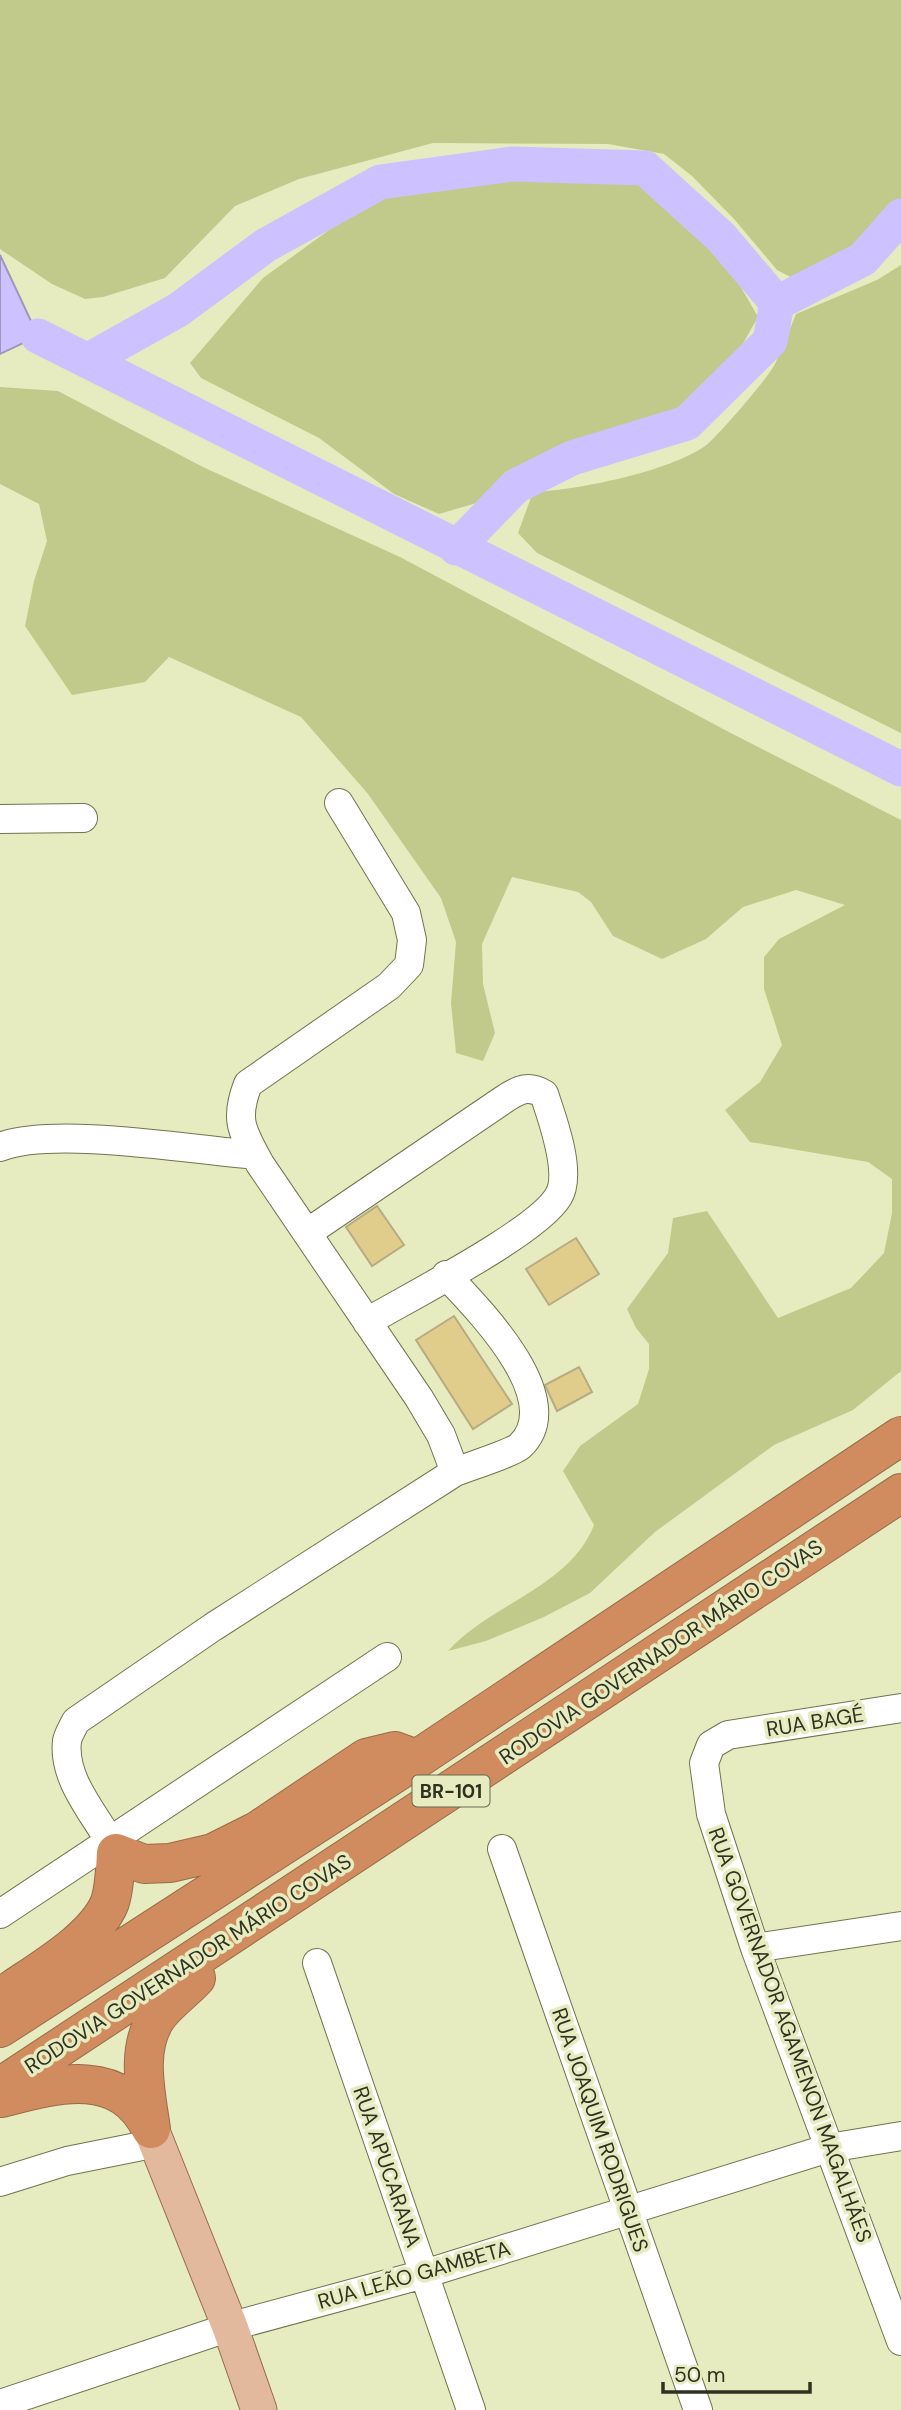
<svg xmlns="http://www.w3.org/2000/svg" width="901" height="2410" font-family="'DM Sans',sans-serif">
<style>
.green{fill:#c2ca8b}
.water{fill:#cec1ff;stroke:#9f96bc;stroke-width:2}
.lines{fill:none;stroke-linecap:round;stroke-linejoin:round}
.river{stroke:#cec1ff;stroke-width:35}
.building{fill:#e0cd8c;stroke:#b7ab82;stroke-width:2}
.minor-casing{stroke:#70744d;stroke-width:30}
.major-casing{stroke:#986c49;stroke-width:37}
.highway-casing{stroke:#986c49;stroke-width:40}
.minor{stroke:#fff;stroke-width:28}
.major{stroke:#e3b99e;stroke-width:35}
.highway{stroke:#d08b5e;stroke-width:38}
.labels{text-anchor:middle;stroke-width:7;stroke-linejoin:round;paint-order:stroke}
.shield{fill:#e6ecc0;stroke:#676a51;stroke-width:2}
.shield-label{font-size:19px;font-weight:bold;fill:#303221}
.street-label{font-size:21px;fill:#303221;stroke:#e6ecc0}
</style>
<rect width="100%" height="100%" fill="#e6ecc0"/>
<path class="green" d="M 0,0 L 901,0 L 901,202 L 861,247 L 800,282 L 777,270 L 734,219 L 692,176 L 664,154 L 608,144 L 433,143 L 299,179 L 235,206 L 165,278 L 103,297 L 85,299 L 52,284 L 0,249 Z
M 614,173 C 629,179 646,184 659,193 C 703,222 733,272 758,317 L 740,349 L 682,412 L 644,427 L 569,443 L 523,467 L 490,499 L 439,514 L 394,494 L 319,438 L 201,378 L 190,363 L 263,278 L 362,206 L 409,189 L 495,175 Z
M 901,265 L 901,733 L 537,553 L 518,533 L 533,492 C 577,490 668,472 705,446 C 717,437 768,378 775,364 C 783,348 789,331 796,314 L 877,280 Z
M 0,387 L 58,391 L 203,467 L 400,557 L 727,731 L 901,820 L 901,1371 L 853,1410 L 774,1445 L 655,1532 L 590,1593 L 544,1617 L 486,1641 L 448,1651 C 490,1604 570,1587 594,1525 L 563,1471 L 580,1446 L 638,1404 L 649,1369 L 649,1344 L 636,1328 L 627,1309 L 668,1253 L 673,1218 L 707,1211 L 778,1318 L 851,1288 L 884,1253 L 892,1213 L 892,1179 L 868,1162 L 750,1142 L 725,1110 L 760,1082 L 782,1045 L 764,989 L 764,957 L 779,939 L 845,905 L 796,890 L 743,907 L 706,939 L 662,959 L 613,936 L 591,902 L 578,892 L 512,877 L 482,944 L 483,984 L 495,1033 L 483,1061 L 456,1053 L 451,1003 L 456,942 L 441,898 L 368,794 L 301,717 L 169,657 L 145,682 L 72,695 L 25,626 L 34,581 L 47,541 L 39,504 L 0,484 Z"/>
<path class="water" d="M 0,255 L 38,336 L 0,354 Z"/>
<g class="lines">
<path class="river" d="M 38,336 L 901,769
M 87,361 L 178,310 L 266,245 L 380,182 L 512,164 L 645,168 L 721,237 L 777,303
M 456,548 L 516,486 L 572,458 L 687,423 L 770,341 L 777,303 L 863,259 L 901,216"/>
</g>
<path class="building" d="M 377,1206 L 404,1245 L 372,1266 L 346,1227 Z
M 576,1238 L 599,1274 L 549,1305 L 526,1269 Z
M 454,1316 L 512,1404 L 473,1429 L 416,1340 Z
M 579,1367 L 592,1392 L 557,1411 L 545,1385 Z"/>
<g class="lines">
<g class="minor-casing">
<path id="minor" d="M 0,819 L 83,818
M 0,1147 C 53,1126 194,1150 255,1155
M 307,1233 L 506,1098 C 520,1089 529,1085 544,1094 C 552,1118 573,1174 558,1197 C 536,1233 409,1297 367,1322
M 446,1275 C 478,1309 569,1400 520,1446 C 512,1453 468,1467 455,1472
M 901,1708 L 728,1735 L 711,1745 L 704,1763 L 711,1814 L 755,1948 L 901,2341
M 502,1849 L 698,2410
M 116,1853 C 100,1819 62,1782 67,1741 C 68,1735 73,1727 76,1721 L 213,1627 L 455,1472 L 441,1435 L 419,1398 L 260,1164 C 242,1131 234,1120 248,1084 L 389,986 L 409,965 L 412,940 L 406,913 L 339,803
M 0,1914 L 387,1657
M 755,1948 L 901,1926
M 317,1963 L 471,2410
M 0,2182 L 67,2161 L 157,2143
M 0,2404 L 236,2325 L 424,2274 L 829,2148 L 901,2136"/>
</g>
<g class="major-casing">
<path id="major" d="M 151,2129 L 230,2327 L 259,2410"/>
</g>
<g class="highway-casing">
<path id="highway" d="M 0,1998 C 33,1974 95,1941 110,1902 C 115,1886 115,1869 116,1853 L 144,1864 L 170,1863 L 213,1853 L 257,1831 L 366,1758 L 395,1751 L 417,1759
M 0,2028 L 417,1759 L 901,1436
M 0,2087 L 901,1493
M 2,2098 C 55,2084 120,2065 151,2129
M 151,2129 C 146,2093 135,2049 157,2017 C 167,2003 184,1991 196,1978"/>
</g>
<use href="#minor" class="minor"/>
<use href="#major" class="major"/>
<use href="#highway" class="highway"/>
</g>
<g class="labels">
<rect class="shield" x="412.5" y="1775.5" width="77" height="31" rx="5"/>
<g class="shield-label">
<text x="451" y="1798">BR-101</text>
</g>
<g class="street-label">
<text transform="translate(661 1652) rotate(-34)" y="7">RODOVIA GOVERNADOR MÁRIO COVAS</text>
<text transform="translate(815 1722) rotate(-9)" y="7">RUA BAGÉ</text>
<text transform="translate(188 1964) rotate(-33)" y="7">RODOVIA GOVERNADOR MÁRIO COVAS</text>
<text transform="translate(790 2035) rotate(70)" y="7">RUA GOVERNADOR AGAMENON MAGALHÃES</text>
<text transform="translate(600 2130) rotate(71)" y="7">RUA JOAQUIM RODRIGUES</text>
<text transform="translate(387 2167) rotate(71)" y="7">RUA APUCARANA</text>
<text transform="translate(414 2275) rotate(-16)" y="7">RUA LEÃO GAMBETA</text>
</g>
</g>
<path d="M663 2382v10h147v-10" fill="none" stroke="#303221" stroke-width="3.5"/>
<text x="674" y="2382" font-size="21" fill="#303221" stroke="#e6ecc0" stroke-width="5" paint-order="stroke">50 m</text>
</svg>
